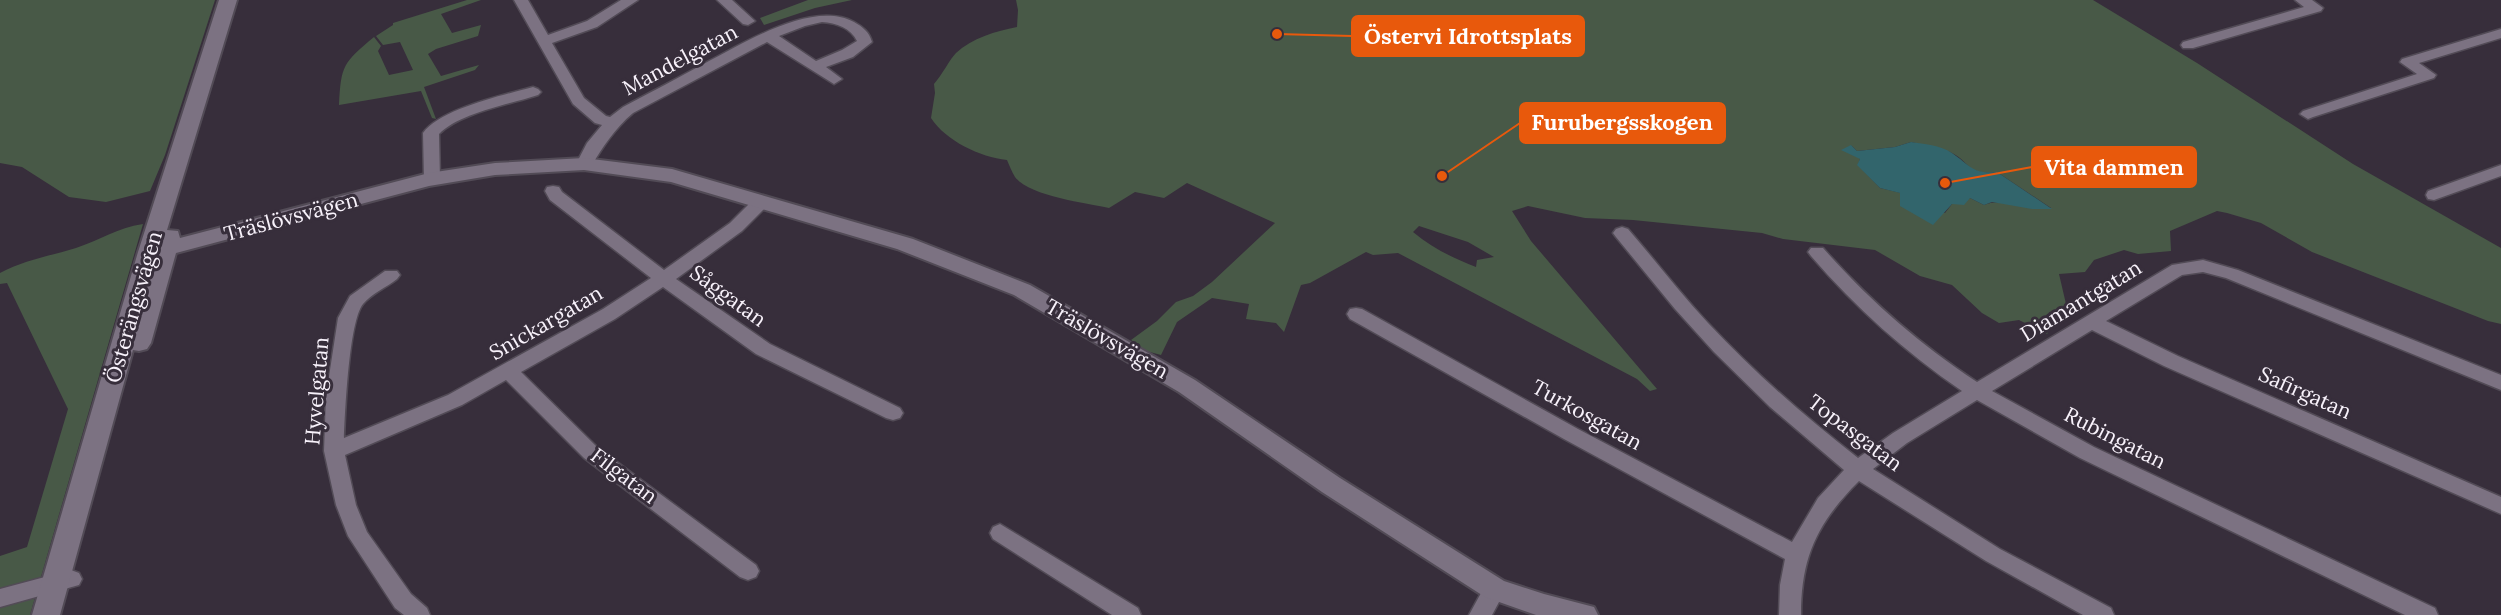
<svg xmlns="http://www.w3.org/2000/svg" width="2501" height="615" font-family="Lora,serif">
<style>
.green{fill:#485947;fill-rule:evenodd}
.water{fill:#32656c}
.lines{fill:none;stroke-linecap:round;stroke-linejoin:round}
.minor-casing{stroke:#524b56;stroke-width:3}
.tertiary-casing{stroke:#524b56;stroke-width:4}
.minor{fill:#7c7282;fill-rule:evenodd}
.tertiary{fill:#7c7282;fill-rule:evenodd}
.labels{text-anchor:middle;stroke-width:6;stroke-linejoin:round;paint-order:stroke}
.street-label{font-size:21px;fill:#f8f2fb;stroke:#372e3b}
.leader{fill:none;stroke:#e8590c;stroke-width:2}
.callout-dot{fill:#e8590c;stroke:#372e3b;stroke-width:2}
.callout{fill:#e8590c;stroke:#e8590c;stroke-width:2}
.callout-label{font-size:22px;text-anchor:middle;font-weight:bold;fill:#fff}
</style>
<rect width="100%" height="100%" fill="#372e3b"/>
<path class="green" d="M 0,0 L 215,0 L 165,155 L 150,191 L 106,202 L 69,197 L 22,167 L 0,163 Z
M 467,0 L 481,0 L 441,14 L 452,33 L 481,25 L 478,36 L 436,49 L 428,54 L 441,76 L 479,65 L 475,70 L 424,87 L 436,119 L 432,118 L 421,91 L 339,105 C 341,65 343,63 374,37 L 381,46 L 378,51 L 389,75 L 413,70 L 400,42 L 383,45 L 376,36 L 393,25 L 393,23 Z
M 808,0 L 852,0 L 815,8 L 764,25 L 760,18 Z
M 1016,0 L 2093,0 L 2197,63 L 2353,164 L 2501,248 L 2501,324 L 2488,321 L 2312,252 L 2261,223 L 2227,213 L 2217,211 L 2170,231 L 2171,251 L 2138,254 L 2124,250 L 2094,260 L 2085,272 L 2059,274 L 2066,304 L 2047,334 L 2019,320 L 1999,323 L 1982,313 L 1952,285 L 1920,276 L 1875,250 L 1783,239 L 1762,233 L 1633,220 L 1585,218 L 1528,206 L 1512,211 L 1531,241 L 1657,389 L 1650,391 L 1637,379 L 1398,253 L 1373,255 L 1366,252 L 1310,283 L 1301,285 L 1284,332 L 1276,323 L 1246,319 L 1249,304 L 1212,298 L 1177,322 L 1161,355 L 1146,351 L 1131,340 L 1157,321 L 1176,302 L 1193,296 L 1212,282 L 1275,223 L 1187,183 L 1164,198 L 1135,192 L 1109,208 C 1086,203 1029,196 1015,177 C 1012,172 1009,165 1007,160 C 980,157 946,141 931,118 L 935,93 L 934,84 C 942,75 950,59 956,53 C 972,38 996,31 1017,27 L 1018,10 ZM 1911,142 C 1923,145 1938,147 1950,152 C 1972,162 1964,175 1997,172 L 2051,208 C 2030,210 2004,197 1984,205 L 1970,198 L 1952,204 L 1945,213 L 1901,193 L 1880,188 L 1858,165 L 1860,159 L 1851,145 L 1857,151 L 1895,147 ZM 1419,226 L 1468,242 L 1494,257 L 1477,260 L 1476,267 C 1453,258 1432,248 1413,232 Z
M 143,224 L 30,615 L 0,615 L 0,556 L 27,547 L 68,409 L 7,283 L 0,284 L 0,273 C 24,260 50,256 76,248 C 100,240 117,228 143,224 Z"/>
<path class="water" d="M 1911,142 C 1924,144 1940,145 1952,153 C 1971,166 1972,174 1997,172 L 2052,209 L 2032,209 L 1992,202 L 1984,205 L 1970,198 L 1964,205 L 1952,204 L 1933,225 L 1900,206 L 1900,193 L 1880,188 L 1857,165 L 1860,159 L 1841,150 L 1851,145 L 1857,151 L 1895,147 Z"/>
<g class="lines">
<g class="minor-casing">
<path id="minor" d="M 514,0 L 528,0 L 548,35 L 587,21 L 621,0 L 638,0 L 597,27 L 552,43 L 584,98 L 606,116 L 610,117 L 623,107 C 651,92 680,77 709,61 C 746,42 813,0 854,22 C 863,27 869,32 872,42 L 853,57 L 826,67 L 842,79 L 834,84 L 767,42 L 633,113 C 614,129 603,147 590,168 L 584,169 L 576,164 L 587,143 L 602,125 L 595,123 L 573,104 ZM 822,22 C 836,23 851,28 857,41 L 842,50 L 816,61 L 779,36 L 805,26 Z
M 717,0 L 732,0 L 755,21 L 748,25 L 743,24 Z
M 2295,0 L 2312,0 L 2323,8 L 2321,11 L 2193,48 L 2183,48 L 2181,45 L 2183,42 L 2304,7 Z
M 2501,29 L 2501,38 L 2419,63 L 2436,75 L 2434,78 L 2313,117 L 2308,119 L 2300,114 L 2303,111 L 2417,74 L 2400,62 L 2402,59 Z
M 533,87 L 538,89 L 541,92 L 538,95 C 511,104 459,113 439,134 L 440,180 L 438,184 L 426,184 L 424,180 L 423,133 C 440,109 504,95 533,87 Z
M 2501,165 L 2501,176 L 2434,200 L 2428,199 L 2426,195 L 2428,191 Z
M 553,186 L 559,187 L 562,192 L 664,270 L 730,223 L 755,198 L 767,198 L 769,202 L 767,206 L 742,231 L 676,279 L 770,344 L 900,408 L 903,413 L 900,418 L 893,420 L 886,418 L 756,354 L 663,287 L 615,319 L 521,372 L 598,448 L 756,565 L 759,571 L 756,577 L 748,580 L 740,577 L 584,458 L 506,380 L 462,405 L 345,455 L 356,505 L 367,532 L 411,594 L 427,608 L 430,615 L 404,615 L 395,608 L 348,536 L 336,505 L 324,451 L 326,396 L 338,318 L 350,296 L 385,271 L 397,271 L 400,275 L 397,279 C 387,287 371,294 363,304 C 349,321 345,413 344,438 L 448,395 L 603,309 L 651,278 L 550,200 L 545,191 L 547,187 Z
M 1622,227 L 1628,229 C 1655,260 1680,293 1708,323 C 1754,372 1805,417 1858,458 L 1893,433 L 1962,391 C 1905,352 1856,308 1811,256 L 1808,252 L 1811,248 L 1823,248 C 1870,301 1918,343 1977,382 L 2172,265 L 2203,260 L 2238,270 L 2501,375 L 2501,390 L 2226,278 L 2203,272 L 2182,275 L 2106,321 L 2178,356 L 2501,497 L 2501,514 L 2164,366 L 2092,330 L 1992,391 L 2094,447 L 2435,608 L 2438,615 L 2405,615 L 2080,458 L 1977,400 L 1907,443 L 1873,469 L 2000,549 L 2111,608 L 2114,615 L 2083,615 L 1986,561 L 1859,481 C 1818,522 1801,556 1801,615 L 1779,615 L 1780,585 L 1785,559 L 1564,439 L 1350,319 L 1347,314 L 1350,309 L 1356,308 L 1362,309 L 1578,429 L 1792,542 L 1818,498 L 1844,470 L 1770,407 L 1714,352 L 1675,309 L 1616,237 L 1613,233 L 1616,229 Z
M 1000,524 L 1138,608 L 1141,615 L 1112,615 L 993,539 L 990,533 L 993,527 Z
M 71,570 L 79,573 L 82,579 L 79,585 L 0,607 L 0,589 Z
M 1495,580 L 1503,582 L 1506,589 L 1492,615 L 1469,615 L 1487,582 Z"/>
</g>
<g class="tertiary-casing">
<path id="tertiary" d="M 219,0 L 237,0 L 167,230 L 178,231 L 180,238 L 429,173 L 495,163 L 584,158 L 672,169 L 913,239 L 1030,285 L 1195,380 L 1340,478 L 1504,581 L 1544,594 L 1594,607 L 1598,615 L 1536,615 L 1485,597 L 1322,492 L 1179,392 L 1014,295 L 897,249 L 671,182 L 584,170 L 495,175 L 429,186 L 176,253 L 151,343 L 147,349 L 139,351 L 133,350 L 60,615 L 32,615 L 138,252 Z"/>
</g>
<use href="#minor" class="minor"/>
<use href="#tertiary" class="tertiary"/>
</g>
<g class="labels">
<g class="street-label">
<text transform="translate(680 60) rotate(-28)" y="7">Mandelgatan</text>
<text transform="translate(291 217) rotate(-15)" y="7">Träslövsvägen</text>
<text transform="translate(728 296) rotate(36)" y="7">Såggatan</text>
<text transform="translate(2081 301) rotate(-31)" y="7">Diamantgatan</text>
<text transform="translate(134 307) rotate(-74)" y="7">Österängsvägen</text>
<text transform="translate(546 323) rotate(-30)" y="7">Snickargatan</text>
<text transform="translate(1107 339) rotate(30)" y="7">Träslövsvägen</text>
<text transform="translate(317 391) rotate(-85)" y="7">Hyvelgatan</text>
<text transform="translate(2305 393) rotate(24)" y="7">Safirgatan</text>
<text transform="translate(1587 415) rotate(29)" y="7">Turkosgatan</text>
<text transform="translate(1855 433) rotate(37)" y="7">Topasgatan</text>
<text transform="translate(2115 438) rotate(27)" y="7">Rubingatan</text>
<text transform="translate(624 476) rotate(37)" y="7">Filgatan</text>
</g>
</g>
<path class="leader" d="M1277 34L1352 36M1442 176L1520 123M1945 183L2032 167"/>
<g class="callout-dot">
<circle cx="1277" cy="34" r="6"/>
<circle cx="1442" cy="176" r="6"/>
<circle cx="1945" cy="183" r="6"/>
</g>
<g class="callout">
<rect x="1352" y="16" width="232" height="40" rx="6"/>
<rect x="1520" y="103" width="205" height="40" rx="6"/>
<rect x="2032" y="147" width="164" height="40" rx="6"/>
</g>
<g class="callout-label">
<text x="1468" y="44">Östervi Idrottsplats</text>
<text x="1622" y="130">Furubergsskogen</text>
<text x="2114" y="175">Vita dammen</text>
</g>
</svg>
